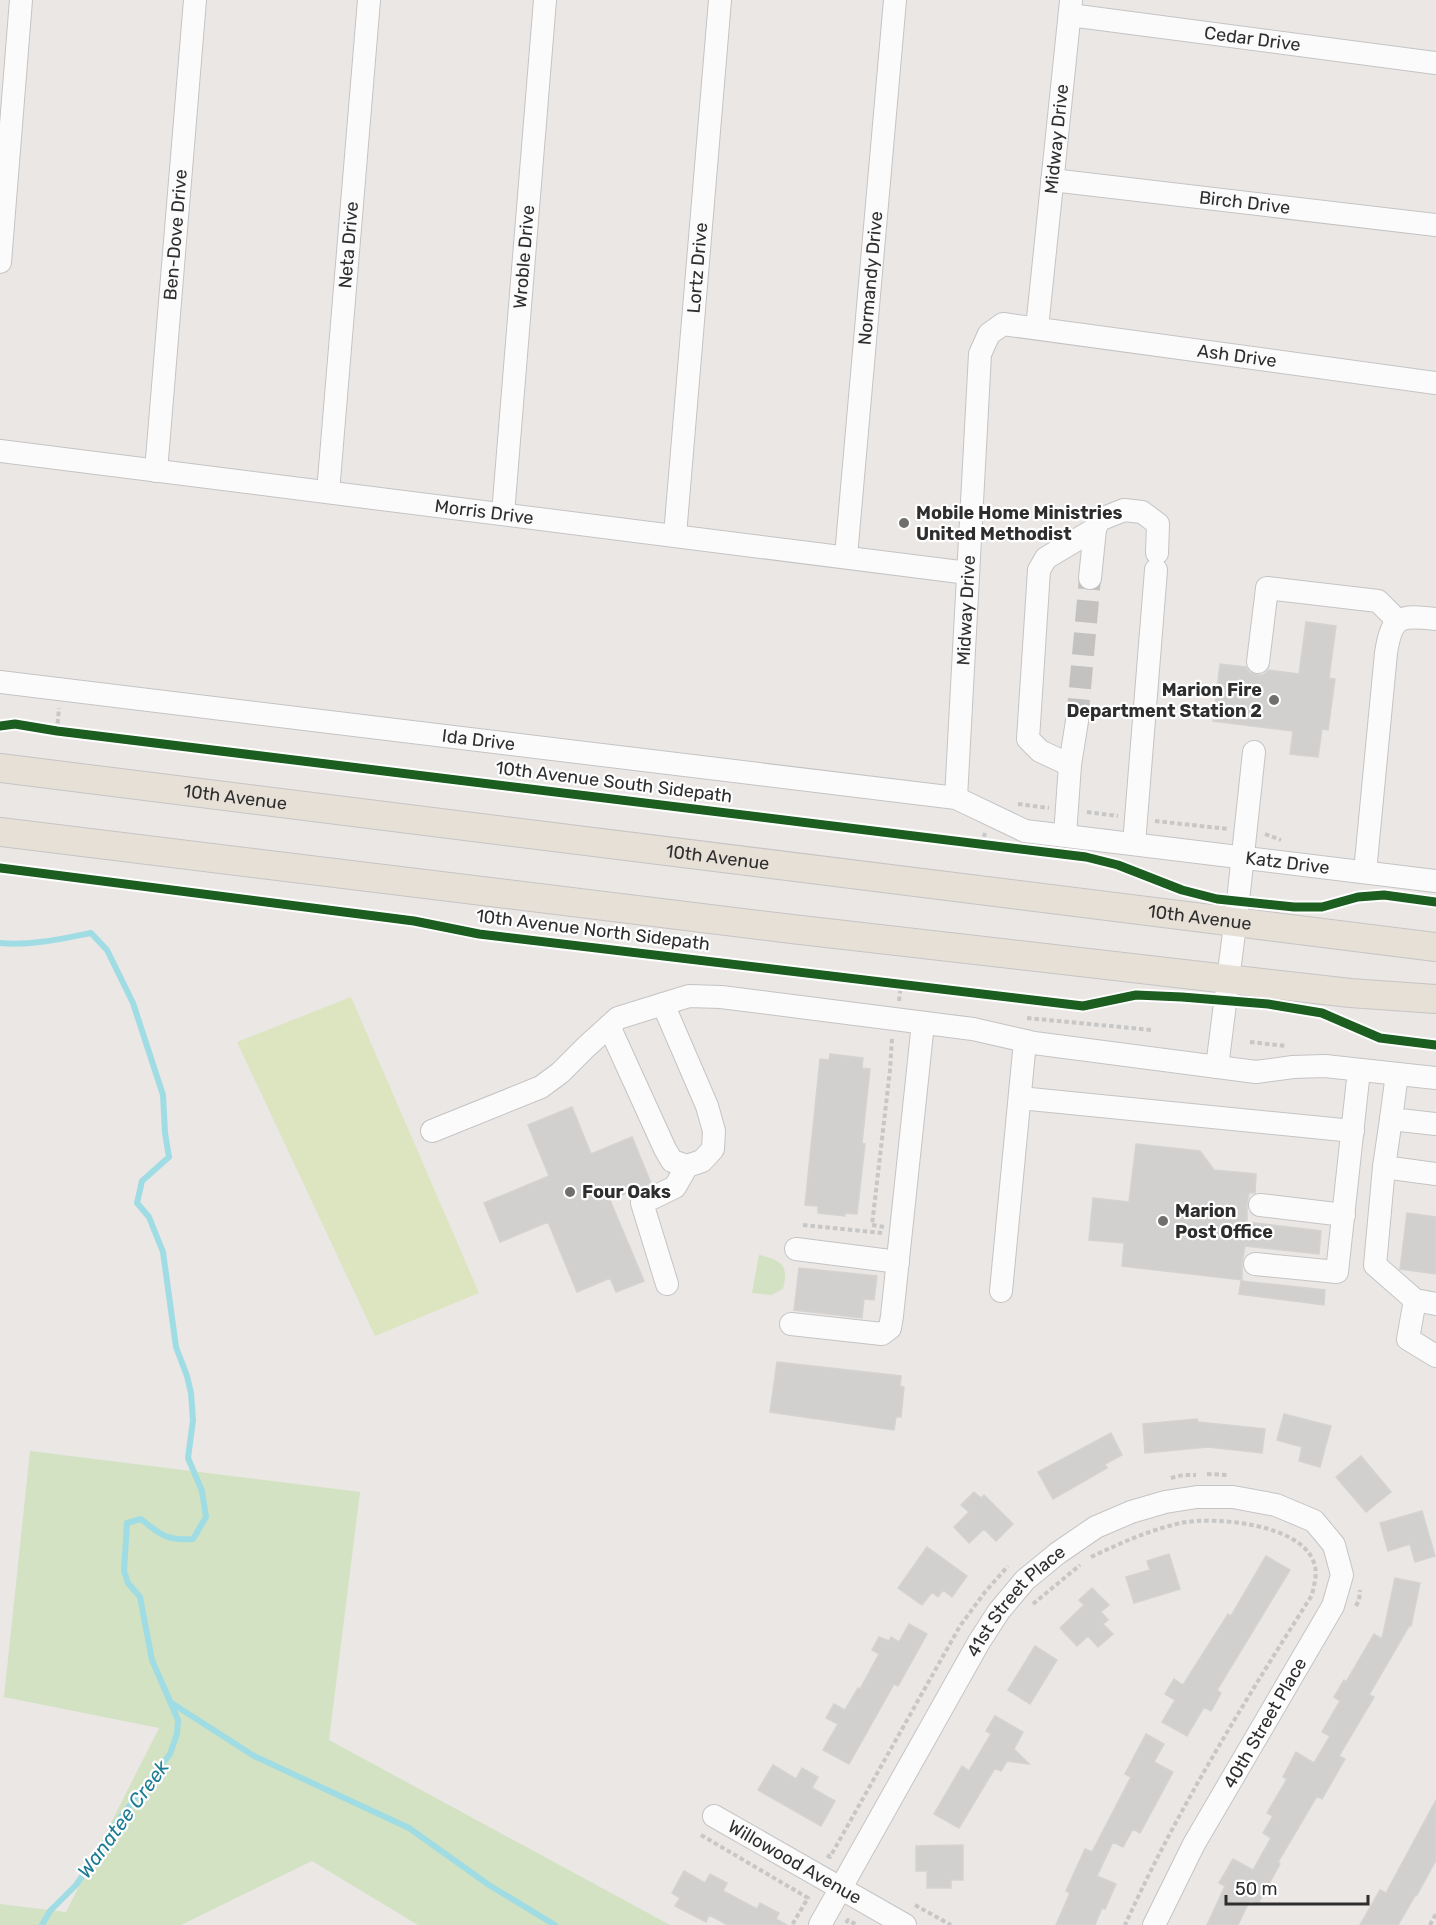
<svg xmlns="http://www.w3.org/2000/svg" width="1436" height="1925" font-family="Rubik,sans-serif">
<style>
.green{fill:#d3e2c2}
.pitch{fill:#dce5c0}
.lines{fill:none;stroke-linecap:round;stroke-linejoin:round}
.stream{stroke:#a0dce4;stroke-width:6}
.building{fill:#d2d0ce;stroke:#d5d3d1;stroke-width:1.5}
.minor-tunnel{stroke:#c4c2c0;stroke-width:22;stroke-dasharray:22 11;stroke-linecap:butt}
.minor-casing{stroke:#c5c4c5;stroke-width:24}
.major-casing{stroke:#c6c4c4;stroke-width:30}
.path{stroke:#c7c7c7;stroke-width:4;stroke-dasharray:4.5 3;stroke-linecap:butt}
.minor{stroke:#fcfbfb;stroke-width:22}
.major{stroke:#e6e0d7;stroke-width:28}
.cycleway-casing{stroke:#fff;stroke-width:13}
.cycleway{stroke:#1b5e20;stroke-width:9}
.poi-dot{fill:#706f6e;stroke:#fff;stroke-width:2}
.labels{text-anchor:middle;stroke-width:4.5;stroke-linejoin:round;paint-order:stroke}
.street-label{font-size:18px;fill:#2e2e2e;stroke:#fff}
.poi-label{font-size:18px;font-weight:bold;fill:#2e2e2e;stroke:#fff;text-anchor:start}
.water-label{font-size:20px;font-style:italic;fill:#1c7c93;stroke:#fff}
</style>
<rect width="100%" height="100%" fill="#eae7e5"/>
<path class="green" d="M 759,1255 C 782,1260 789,1265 783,1289 L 771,1295 L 752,1293 Z
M 30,1451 L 360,1492 L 329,1740 L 670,1925 L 418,1925 L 312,1861 L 181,1925 L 0,1925 L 0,1904 L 66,1912 L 159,1728 L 4,1697 Z"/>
<path class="pitch" d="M 351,997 L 479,1293 L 375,1336 L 237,1042 Z"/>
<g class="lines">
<path class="stream" d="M 0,943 C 30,946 61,939 91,933 L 107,950 L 133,1003 L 163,1095 L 165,1133 L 169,1157 L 142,1181 L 137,1203 L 149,1217 L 163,1252 L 176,1347 L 187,1376 L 191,1393 L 193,1420 L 188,1458 L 202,1491 L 206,1517 L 193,1539 C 168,1541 160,1535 141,1519 L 127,1523 L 124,1571 L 128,1583 L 140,1597 L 152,1660 L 178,1720 L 177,1734 L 170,1754 L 113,1827 L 102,1848 L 76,1885 L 50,1911 L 42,1925
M 170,1702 L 254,1756 L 409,1828 L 489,1885 L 555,1925"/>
</g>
<path class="building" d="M 1306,622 L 1336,626 L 1329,678 L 1335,679 L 1328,730 L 1322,729 L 1318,757 L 1290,754 L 1293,731 L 1213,721 L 1220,664 L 1246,667 L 1249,672 L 1256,675 L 1263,675 L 1269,670 L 1299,674 Z
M 830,1054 L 863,1058 L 862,1068 L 870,1069 L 862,1143 L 865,1144 L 857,1214 L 845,1213 L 845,1216 L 818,1213 L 818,1206 L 805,1205 L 820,1059 L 829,1060 Z
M 572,1107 L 591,1154 L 632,1137 L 651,1183 L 610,1200 L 644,1281 L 616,1292 L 610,1278 L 577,1292 L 548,1222 L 500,1242 L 484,1203 L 549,1176 L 528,1125 Z
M 1136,1144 L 1200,1151 L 1214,1170 L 1256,1174 L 1255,1193 L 1249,1193 L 1247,1203 L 1247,1222 L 1321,1231 L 1319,1254 L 1245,1246 L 1242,1263 L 1242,1280 L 1122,1266 L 1124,1243 L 1089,1240 L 1093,1198 L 1129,1202 Z
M 1407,1213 L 1436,1217 L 1436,1274 L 1400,1269 Z
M 799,1268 L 877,1276 L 874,1300 L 864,1299 L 862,1318 L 794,1310 Z
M 1241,1281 L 1325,1290 L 1324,1305 L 1239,1294 Z
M 777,1362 L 901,1376 L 900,1386 L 904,1387 L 901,1417 L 896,1417 L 894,1430 L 770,1412 Z
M 1284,1414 L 1331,1426 L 1320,1467 L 1299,1461 L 1302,1447 L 1277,1440 Z
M 1197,1419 L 1198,1422 L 1265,1429 L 1262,1453 L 1208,1447 L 1145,1453 L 1143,1424 Z
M 1111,1433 L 1122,1455 L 1105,1464 L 1107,1468 L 1053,1499 L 1038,1472 Z
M 1361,1456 L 1391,1492 L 1366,1512 L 1336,1477 Z
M 974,1492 L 981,1498 L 984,1495 L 1013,1524 L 996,1541 L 984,1529 L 969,1543 L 954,1527 L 969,1512 L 961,1505 Z
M 1422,1511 L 1435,1556 L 1415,1562 L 1410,1544 L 1388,1551 L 1380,1523 Z
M 927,1547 L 967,1576 L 952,1597 L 943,1590 L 938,1597 L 932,1592 L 922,1605 L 898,1588 Z
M 1169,1554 L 1180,1589 L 1134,1603 L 1126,1577 L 1150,1570 L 1147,1561 Z
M 1266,1556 L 1290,1570 L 1217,1690 L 1221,1693 L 1211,1711 L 1204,1707 L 1187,1736 L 1162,1722 L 1175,1700 L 1165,1694 L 1174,1679 L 1183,1685 L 1228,1614 L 1231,1616 Z
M 1395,1578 L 1420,1583 L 1411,1626 L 1409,1626 L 1369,1695 L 1374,1697 L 1339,1756 L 1345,1759 L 1322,1799 L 1317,1796 L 1278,1862 L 1280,1864 L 1258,1904 L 1250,1900 L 1238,1925 L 1207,1925 L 1225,1886 L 1219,1883 L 1233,1859 L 1253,1870 L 1271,1838 L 1263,1833 L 1273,1816 L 1267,1813 L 1287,1779 L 1283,1777 L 1296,1752 L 1314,1763 L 1330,1736 L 1322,1732 L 1340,1701 L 1334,1697 L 1344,1680 L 1346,1682 L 1374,1634 L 1382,1639 Z
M 1092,1588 L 1109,1605 L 1101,1612 L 1108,1620 L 1103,1624 L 1113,1634 L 1098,1647 L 1088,1636 L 1077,1646 L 1060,1628 L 1084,1605 L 1079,1600 Z
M 909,1624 L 927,1634 L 898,1686 L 894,1684 L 849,1764 L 823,1750 L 838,1724 L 826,1718 L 834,1704 L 845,1710 L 858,1688 L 860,1689 L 879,1654 L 872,1650 L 879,1637 L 889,1641 L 891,1637 L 899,1642 Z
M 1035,1646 L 1057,1660 L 1030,1704 L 1008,1690 Z
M 995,1716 L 1023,1732 L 1014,1749 L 1029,1764 L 1007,1761 L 1001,1771 L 995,1768 L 959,1828 L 934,1814 L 962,1766 L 969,1771 L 991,1734 L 986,1731 Z
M 1146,1734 L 1164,1744 L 1154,1762 L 1173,1772 L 1140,1833 L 1133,1829 L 1123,1847 L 1113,1842 L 1097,1876 L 1116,1884 L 1105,1909 L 1102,1908 L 1095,1925 L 1056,1925 L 1070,1893 L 1066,1891 L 1085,1849 L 1092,1852 L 1131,1777 L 1125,1774 Z
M 773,1765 L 796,1779 L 802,1768 L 818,1777 L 812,1788 L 835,1801 L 821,1826 L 758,1790 Z
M 1436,1800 L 1436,1860 L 1417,1895 L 1416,1894 L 1398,1925 L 1360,1925 L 1380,1890 L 1386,1893 Z
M 963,1845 L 963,1880 L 951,1880 L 951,1888 L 927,1888 L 927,1871 L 916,1871 L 916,1846 Z
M 684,1871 L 705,1883 L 710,1874 L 727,1883 L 723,1891 L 757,1909 L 760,1903 L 779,1913 L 776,1919 L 787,1925 L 728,1925 L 709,1915 L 706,1922 L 675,1906 L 680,1898 L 672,1893 Z"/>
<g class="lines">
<path class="minor-tunnel" d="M 1077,721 L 1090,578"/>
<g class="minor-casing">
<g id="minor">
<path id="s1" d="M 1070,15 L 1436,63"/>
<path id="s2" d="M 1052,180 L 1436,225"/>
<path d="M 0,262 L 21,0"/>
<path id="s3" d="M 1037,328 L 1071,1"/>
<path id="s4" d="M 0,451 L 968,573"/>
<path id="s5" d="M 156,471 L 195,0"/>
<path id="s6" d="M 328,492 L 369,0"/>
<path id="s7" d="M 503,514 L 545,0"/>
<path id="s8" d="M 675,535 L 720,0"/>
<path id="s9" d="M 846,556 L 895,0"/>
<path d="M 1090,578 L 1095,529 L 1099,520 L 1124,510 L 1142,512 L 1158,524 L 1157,553"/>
<path d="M 1258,662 L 1267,588 L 1378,601 L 1398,621"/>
<path id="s10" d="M 0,682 L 956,798 L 1025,831 L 1436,881"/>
<path d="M 1070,765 L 1040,751 L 1028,739 L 1039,570 L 1046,558 L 1095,529"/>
<path id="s11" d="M 956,798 L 980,354 L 989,334 L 1003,324 L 1436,383"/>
<path d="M 1065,835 L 1070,765 L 1077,721"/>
<path d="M 1134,844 L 1156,570"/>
<path d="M 1365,872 L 1386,653 C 1392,615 1400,615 1436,619"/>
<path d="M 609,1026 L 665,1149 L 672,1161 L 687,1166 L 702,1161 L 713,1149 L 714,1131 L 707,1106 L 663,1004"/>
<path d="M 1217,1067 L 1238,901 L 1254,752"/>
<path d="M 1397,1074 L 1391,1119 L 1436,1124"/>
<path d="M 1020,1098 L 1353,1131"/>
<path d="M 1391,1119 L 1384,1167 L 1436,1174"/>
<path d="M 432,1131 L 541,1087 L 560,1073 L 586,1047 L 618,1018 L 689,996 L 721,997 L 973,1029 L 1034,1043 L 1256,1072 L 1293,1067 L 1325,1066 L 1436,1078"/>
<path d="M 1384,1167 L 1375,1265 L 1415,1300 L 1436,1304"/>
<path d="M 1260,1205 L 1344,1215"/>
<path d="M 796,1249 L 898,1262"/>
<path d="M 1255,1264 L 1337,1272 L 1359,1070"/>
<path d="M 667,1284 L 642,1203 L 675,1187 L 687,1166"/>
<path d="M 1001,1291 L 1025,1041"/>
<path d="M 1415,1300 L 1408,1339 L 1436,1356"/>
<path d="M 791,1324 L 882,1334 L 890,1328 L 892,1316 L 923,1023"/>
<path id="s12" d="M 714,1816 L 905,1925"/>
<path id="s13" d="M 820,1925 L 979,1642 L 999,1611 L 1025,1580 L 1058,1553 L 1096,1527 L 1131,1512 L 1165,1502 L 1197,1497 L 1233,1497 L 1276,1505 L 1314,1521 L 1334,1545 L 1342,1575 L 1333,1606 L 1194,1844 L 1154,1925"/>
</g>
</g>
<g class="major-casing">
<g id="major">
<path id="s14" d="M 0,768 L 1436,947"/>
<path d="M 0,832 L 792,929 L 1350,993 L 1436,999"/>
</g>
</g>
<path class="path" d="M 57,731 L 59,708
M 1018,804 L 1049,808
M 1087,812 L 1118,816
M 1155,821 L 1228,829
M 1265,834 L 1281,840
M 982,844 L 985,833
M 899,1001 L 901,984
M 1027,1018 L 1152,1030
M 1250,1042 L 1286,1046
M 803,1225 L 882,1233
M 884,1227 L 872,1225 L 890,1070 L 892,1038
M 1207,1474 L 1229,1475
M 1171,1478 L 1183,1475 L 1196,1475
M 1091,1557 C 1121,1543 1149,1530 1181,1523 C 1215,1516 1302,1524 1314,1563 C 1318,1574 1314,1584 1312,1595 C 1244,1702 1177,1810 1125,1925
M 1033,1604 L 1080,1565
M 1356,1606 L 1359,1600 L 1360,1590
M 701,1835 L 808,1898 L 792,1925
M 827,1855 L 830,1857 L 960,1626 L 985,1592 L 1008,1566
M 915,1905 L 951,1925
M 846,1923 L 848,1920 L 857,1925
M 1430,1925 L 1436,1914"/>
<use href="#minor" class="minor"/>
<use href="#major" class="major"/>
<g class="cycleway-casing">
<path id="cycleway" d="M 0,726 L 15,724 L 57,731 L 1086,857 L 1118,865 L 1182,890 L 1217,899 L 1294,907 L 1322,907 L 1358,897 L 1384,895 L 1436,902
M 0,868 L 414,921 L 479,934 L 1083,1006 L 1136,995 L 1182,997 L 1268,1004 L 1322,1013 L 1380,1038 L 1436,1045"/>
</g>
<use href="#cycleway" class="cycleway"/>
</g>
<g class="poi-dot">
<circle cx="904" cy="523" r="6"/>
<circle cx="1274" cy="700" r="6"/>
<circle cx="570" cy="1192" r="6"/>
<circle cx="1163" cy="1221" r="6"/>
</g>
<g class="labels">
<g class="street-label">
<text dy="6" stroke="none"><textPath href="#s1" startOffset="184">Cedar Drive</textPath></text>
<text dy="6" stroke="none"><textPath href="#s3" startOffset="190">Midway Drive</textPath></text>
<text dy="6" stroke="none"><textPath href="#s2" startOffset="194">Birch Drive</textPath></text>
<text dy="6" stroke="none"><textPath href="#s5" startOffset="237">Ben-Dove Drive</textPath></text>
<text dy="6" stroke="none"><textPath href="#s6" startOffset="248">Neta Drive</textPath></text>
<text dy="6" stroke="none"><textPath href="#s7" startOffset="258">Wroble Drive</textPath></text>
<text dy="6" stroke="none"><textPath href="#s8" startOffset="268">Lortz Drive</textPath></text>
<text dy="6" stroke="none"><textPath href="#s9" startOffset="279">Normandy Drive</textPath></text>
<text dy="6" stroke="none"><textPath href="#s11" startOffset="720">Ash Drive</textPath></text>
<text dy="6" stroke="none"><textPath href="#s4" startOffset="488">Morris Drive</textPath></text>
<text dy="6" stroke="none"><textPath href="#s11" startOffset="188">Midway Drive</textPath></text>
<text dy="6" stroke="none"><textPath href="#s10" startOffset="482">Ida Drive</textPath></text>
<text transform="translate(614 782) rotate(7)" y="6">10th Avenue South Sidepath</text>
<text dy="6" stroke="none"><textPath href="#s14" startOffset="237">10th Avenue</textPath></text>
<text dy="6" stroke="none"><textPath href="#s14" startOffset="723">10th Avenue</textPath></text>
<text dy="6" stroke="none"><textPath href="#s10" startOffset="1304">Katz Drive</textPath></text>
<text dy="6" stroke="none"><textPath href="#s14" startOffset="1209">10th Avenue</textPath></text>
<text transform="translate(593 930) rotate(7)" y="6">10th Avenue North Sidepath</text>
<text dy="6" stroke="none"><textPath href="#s13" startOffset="380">41st Street Place</textPath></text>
<text transform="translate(1265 1723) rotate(-60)" y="6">40th Street Place</text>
<text dy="6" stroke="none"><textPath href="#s12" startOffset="93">Willowood Avenue</textPath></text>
</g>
<g class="poi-label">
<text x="916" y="519">Mobile Home Ministries<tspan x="916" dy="21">United Methodist</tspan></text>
<text x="1262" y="696" text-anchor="end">Marion Fire<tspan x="1262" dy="21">Department Station 2</tspan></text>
<text x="582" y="1198">Four Oaks</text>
<text x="1175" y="1217">Marion<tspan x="1175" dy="21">Post Office</tspan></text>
</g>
<g class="water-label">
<text transform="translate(123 1819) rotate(-54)" y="7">Wanatee Creek</text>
</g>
</g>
<path d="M1226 1895v9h142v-9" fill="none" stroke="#2e2e2e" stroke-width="3"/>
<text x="1235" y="1895" font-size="18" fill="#2e2e2e" stroke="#ffffff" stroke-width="4.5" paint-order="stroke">50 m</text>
</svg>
